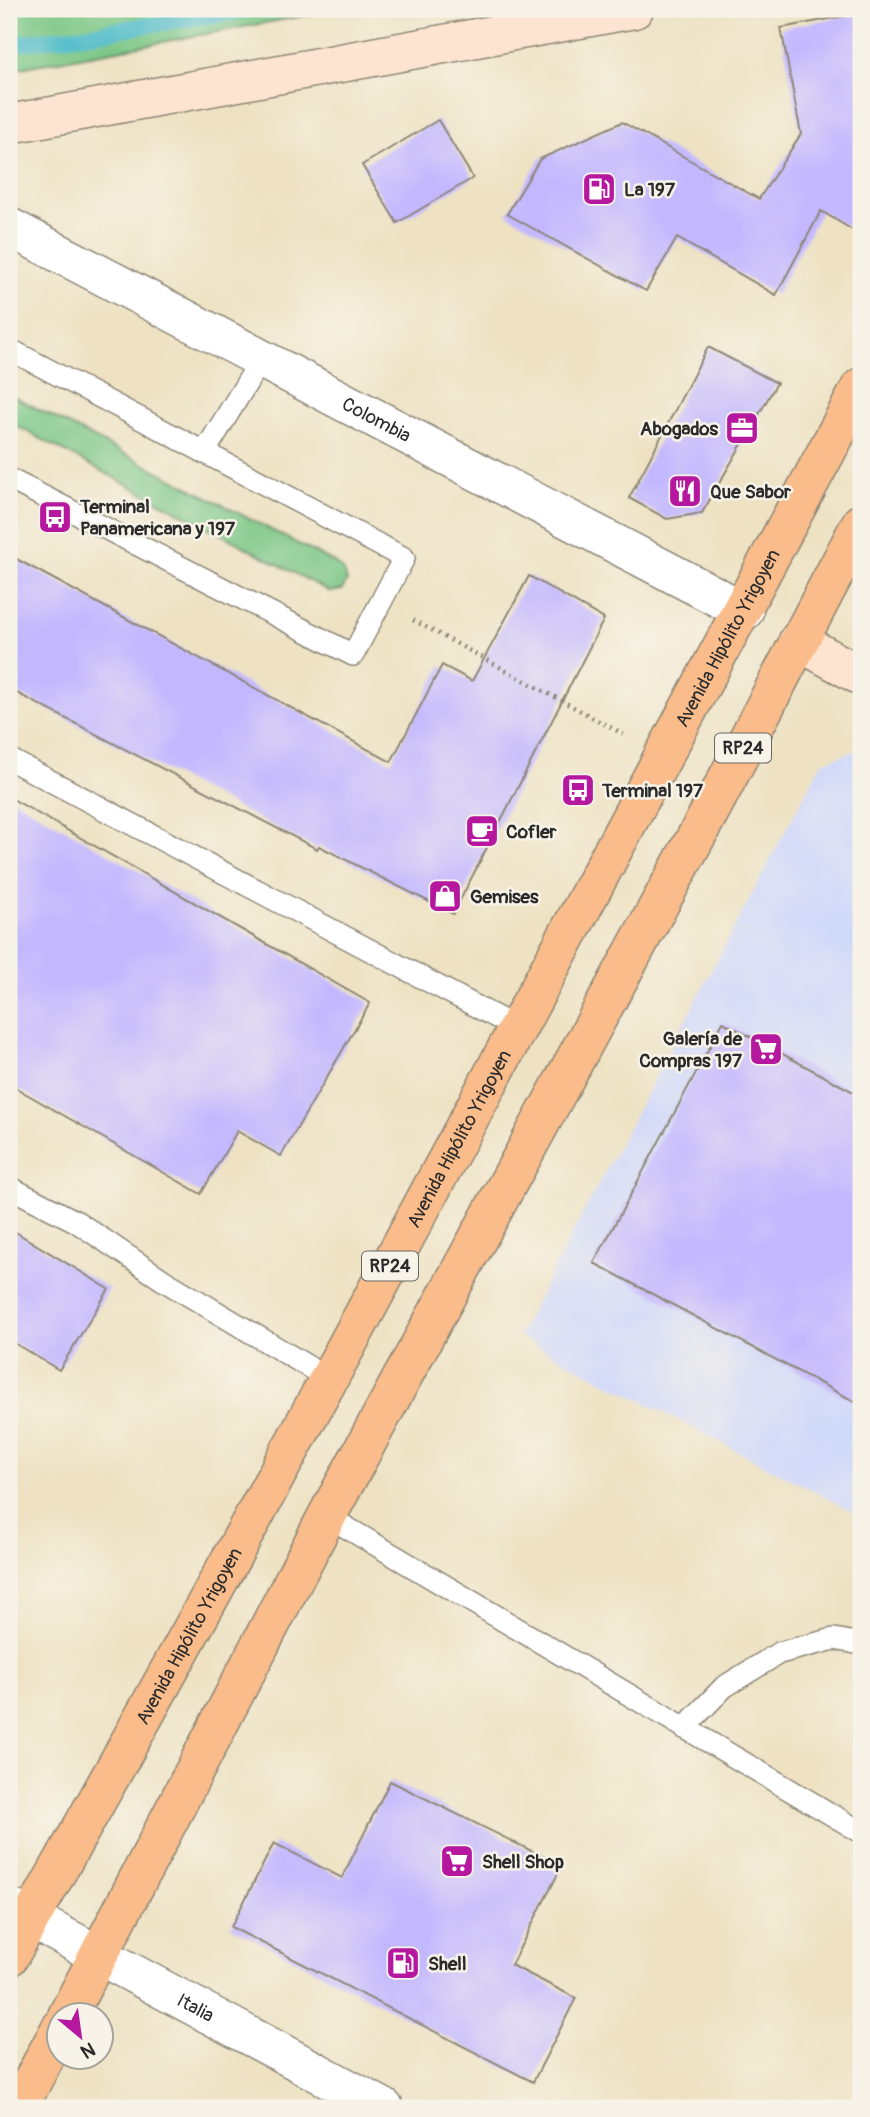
<svg xmlns="http://www.w3.org/2000/svg" width="870" height="2117" font-family="Pangolin,sans-serif">
<style>
.built{fill:#d1d9f9}
.green{fill:#7ac685;stroke:#527858;stroke-width:2}
.lines{fill:none;stroke-linecap:round;stroke-linejoin:round}
.stream{stroke:#4ebbc8;stroke-width:16}
.building{fill:#c3b8ff}
.lane-casing{stroke:#8c8677;stroke-width:24}
.street-casing{stroke:#8c8677;stroke-width:41}
.secondary-casing{stroke:#8c8677;stroke-width:41}
.primary-casing{stroke:#8c8677;stroke-width:41}
.path{stroke:#8c8677;stroke-width:4.5;stroke-dasharray:2 5;stroke-linecap:butt}
.lane{stroke:#fff;stroke-width:21}
.street{stroke:#fff;stroke-width:38}
.secondary{stroke:#fde4d0;stroke-width:38}
.primary{stroke:#f9bc8a;stroke-width:38}
.labels{text-anchor:middle;stroke-width:5;stroke-linejoin:round;paint-order:stroke}
.shield{fill:#f7f3e8;stroke:#686764;stroke-width:2}
.shield-label{font-size:18px;font-weight:bold;fill:#2b2b2b}
.poi-label{font-size:19px;font-weight:bold;fill:#2b2b2b;stroke:#f7f3e8;text-anchor:start}
.street-label{font-size:19px;fill:#2b2b2b;stroke:#f7f3e8}
</style>
<rect width="100%" height="100%" fill="#f7f3e8"/>
<filter id="ink" filterUnits="userSpaceOnUse"><feTurbulence type="fractalNoise" baseFrequency=".0143" numOctaves="2"/><feDisplacementMap in="SourceGraphic" scale="14" xChannelSelector="R" yChannelSelector="G"/><feConvolveMatrix kernelMatrix="1 2 1 2 8 2 1 2 1" color-interpolation-filters="sRGB"/></filter>
<filter id="wash" filterUnits="userSpaceOnUse"><feTurbulence type="fractalNoise" baseFrequency=".00686" numOctaves="4" result="noise"/><feDisplacementMap in="SourceGraphic" scale="28" xChannelSelector="R" yChannelSelector="G"/><feGaussianBlur stdDeviation="1.57" result="paint"/><feColorMatrix in="noise" values="0 0 0 0 0 0 0 0 0 0 0 0 0 0 0 0 0 1.4 0 .05"/><feComposite in="paint" operator="in"/></filter>
<g filter="url(#wash)">
<rect width="100%" height="100%" fill="#eee2c3"/>
<path class="built" d="M 861,749 L 861,1516 L 518,1336 L 822,762 Z"/>
<path class="green" d="M 9,9 L 342,9 L 9,70 Z
M 9,394 L 335,563 L 343,570 L 347,581 L 342,590 L 330,592 L 9,422 Z"/>
<g class="lines">
<path class="stream" d="M 9,44 L 84,35 L 251,9"/>
</g>
<g id="blocks">
<path class="building" d="M 861,13 L 861,235 L 821,211 L 776,295 L 677,238 L 646,291 L 507,214 L 540,159 L 622,122 L 759,199 L 801,134 L 781,28 Z
M 438,120 L 473,178 L 397,223 L 362,165 Z
M 708,347 L 777,383 L 702,513 L 667,519 L 629,498 Z
M 9,555 L 391,762 L 442,665 L 472,681 L 529,576 L 604,619 L 453,914 L 319,846 L 317,849 L 9,689 Z
M 9,797 L 370,1003 L 281,1156 L 237,1131 L 201,1194 L 9,1084 Z
M 723,1022 L 861,1096 L 861,1405 L 594,1263 Z
M 9,1228 L 109,1289 L 59,1370 L 9,1340 Z
M 390,1781 L 562,1866 L 511,1965 L 576,1998 L 533,2082 L 231,1927 L 274,1843 L 342,1878 Z"/>
</g>
</g>
<g filter="url(#ink)">
<use href="#blocks" fill-opacity="0" stroke="#8c8677" stroke-width="2"/>
<g class="lines">
<g class="lane-casing">
<path id="lane" d="M 9,349 L 404,558 L 353,655 L 9,479
M 204,453 L 262,358
M 9,759 L 517,1028
M 9,1187 L 77,1222 L 163,1280 L 329,1379
M 327,1516 L 861,1832
M 684,1728 L 724,1687 L 779,1653 L 834,1639 L 861,1644"/>
</g>
<g class="street-casing">
<g id="street">
<path id="s1" d="M 9,227 L 744,611"/>
<path id="s2" d="M 9,1907 L 384,2108"/>
</g>
</g>
<g class="secondary-casing">
<path id="secondary" d="M 9,124 L 634,9
M 798,641 L 861,676"/>
</g>
<g class="primary-casing">
<g id="primary">
<path id="s3" d="M 9,1957 C 208,1606 399,1250 590,893 C 680,724 772,556 861,387"/>
<path d="M 67,2016 L 327,1516 L 715,802 L 861,523"/>
<path d="M 18,2108 L 60,2029"/>
</g>
</g>
<path class="path" d="M 413,620 L 623,734"/>
<use href="#lane" class="lane"/>
<use href="#street" class="street"/>
<use href="#secondary" class="secondary"/>
<use href="#primary" class="primary"/>
</g>
</g>
<defs>
<g id="fuel-square" transform="scale(1.75)"><rect x="-9" y="-9" width="18" height="18" rx="4" fill="#b5179e" stroke="#f7f3e8"/><path d="M-5.5-6h7V0h2V4h1.3V-2.5L3-4.5l.8-.8L6-3V5H2.5V1h-1V6h-7ZM-4.2-4.7v3.2H.2V-4.7Z" fill="#fff"/></g>
<g id="office-square" transform="scale(1.75)"><rect x="-9" y="-9" width="18" height="18" rx="4" fill="#b5179e" stroke="#f7f3e8"/><path d="M-6-3h4V-5.5h4V-3h4V5H-6ZM-1-4.5V-3h2v-1.5ZM-6 0V1H6V0Z" fill="#fff"/></g>
<g id="restaurant-square" transform="scale(1.75)"><rect x="-9" y="-9" width="18" height="18" rx="4" fill="#b5179e" stroke="#f7f3e8"/><path d="M-5-6h1v4h1v-4h1v4h1v-4h1v5L-1.5 .5V6h-2V.5L-5-1ZM5-6V6H3V1.5H1.5Q1.5-4 5-6Z" fill="#fff"/></g>
<g id="bus-square" transform="scale(1.75)"><rect x="-9" y="-9" width="18" height="18" rx="4" fill="#b5179e" stroke="#f7f3e8"/><path d="M-5-6H5V4H4V6H2V4H-2V6H-4V4H-5ZM-3.5-4V0h7V-4ZM-3.5 1.2v1.5H-2V1.2ZM2 1.2v1.5H3.5V1.2Z" fill="#fff"/></g>
<g id="cafe-square" transform="scale(1.75)"><rect x="-9" y="-9" width="18" height="18" rx="4" fill="#b5179e" stroke="#f7f3e8"/><path d="M-5.5-4.5H6V0H3Q3 3.5 0 3.5H-2.5Q-5.5 3.5-5.5 0ZM3-3.2v2h1.7v-2ZM-6 4.5H4V6H-6Z" fill="#fff"/></g>
<g id="shop-square" transform="scale(1.75)"><rect x="-9" y="-9" width="18" height="18" rx="4" fill="#b5179e" stroke="#f7f3e8"/><path d="M-5-2.5h2.3a2.7 3.5 0 0 1 5.4 0H5L5.5 6h-11ZM-1.5-2.5h3a1.5 2.3 0 0 0-3 0Z" fill="#fff"/></g>
<g id="supermarket-square" transform="scale(1.75)"><rect x="-9" y="-9" width="18" height="18" rx="4" fill="#b5179e" stroke="#f7f3e8"/><path d="M-6-5.5h2.5l.6 2H6L4.5 2H-2.5L-4.4-4H-6ZM-1.5 3.2a1.3 1.3 0 1 0 .1 0ZM3 3.2a1.3 1.3 0 1 0 .1 0Z" fill="#fff"/></g>
</defs>
<g fill-rule="evenodd">
<use href="#fuel-square" x="599" y="189"/>
<use href="#office-square" x="742" y="428"/>
<use href="#restaurant-square" x="685" y="491"/>
<use href="#bus-square" x="55" y="517"/>
<use href="#bus-square" x="578" y="790"/>
<use href="#cafe-square" x="482" y="831"/>
<use href="#shop-square" x="445" y="896"/>
<use href="#supermarket-square" x="766" y="1049"/>
<use href="#supermarket-square" x="457" y="1861"/>
<use href="#fuel-square" x="403" y="1963"/>
</g>
<g class="labels">
<g class="shield">
<rect x="715" y="733.5" width="56" height="29" rx="5"/>
<rect x="362" y="1251.5" width="56" height="29" rx="5"/>
</g>
<g class="shield-label">
<text x="743" y="754">RP24</text>
<text x="390" y="1272">RP24</text>
</g>
<g class="poi-label">
<text x="624" y="196">La 197</text>
<text x="718" y="435" text-anchor="end">Abogados</text>
<text x="710" y="498">Que Sabor</text>
<text x="80" y="513">Terminal<tspan x="80" dy="22">Panamericana y 197</tspan></text>
<text x="602" y="797">Terminal 197</text>
<text x="506" y="838">Cofler</text>
<text x="470" y="903">Gemises</text>
<text x="742" y="1045" text-anchor="end">Galería de<tspan x="742" dy="22">Compras 197</tspan></text>
<text x="482" y="1868">Shell Shop</text>
<text x="428" y="1970">Shell</text>
</g>
<g class="street-label">
<text dy="7" stroke="none"><textPath href="#s1" startOffset="415">Colombia</textPath></text>
<text dy="7" stroke="none"><textPath href="#s3" startOffset="1502">Avenida Hipólito Yrigoyen</textPath></text>
<text dy="7" stroke="none"><textPath href="#s3" startOffset="934">Avenida Hipólito Yrigoyen</textPath></text>
<text dy="7" stroke="none"><textPath href="#s3" startOffset="368">Avenida Hipólito Yrigoyen</textPath></text>
<text dy="7" stroke="none"><textPath href="#s2" startOffset="212">Italia</textPath></text>
</g>
</g>
<rect width="870" height="2117" fill="none" stroke="#f7f3e8" stroke-width="35"/>
<g transform="translate(80 2036) rotate(151)"><circle r="33" fill="#f7f3e8" stroke="#a5a39c" stroke-width="2"/>
<path d="M0-5L12 26L0 18L-12 26Z" fill="#b5179e"/>
<text y="-10" font-size="19" font-weight="bold" text-anchor="middle" fill="#2b2b2b">N</text>
</g>
</svg>
